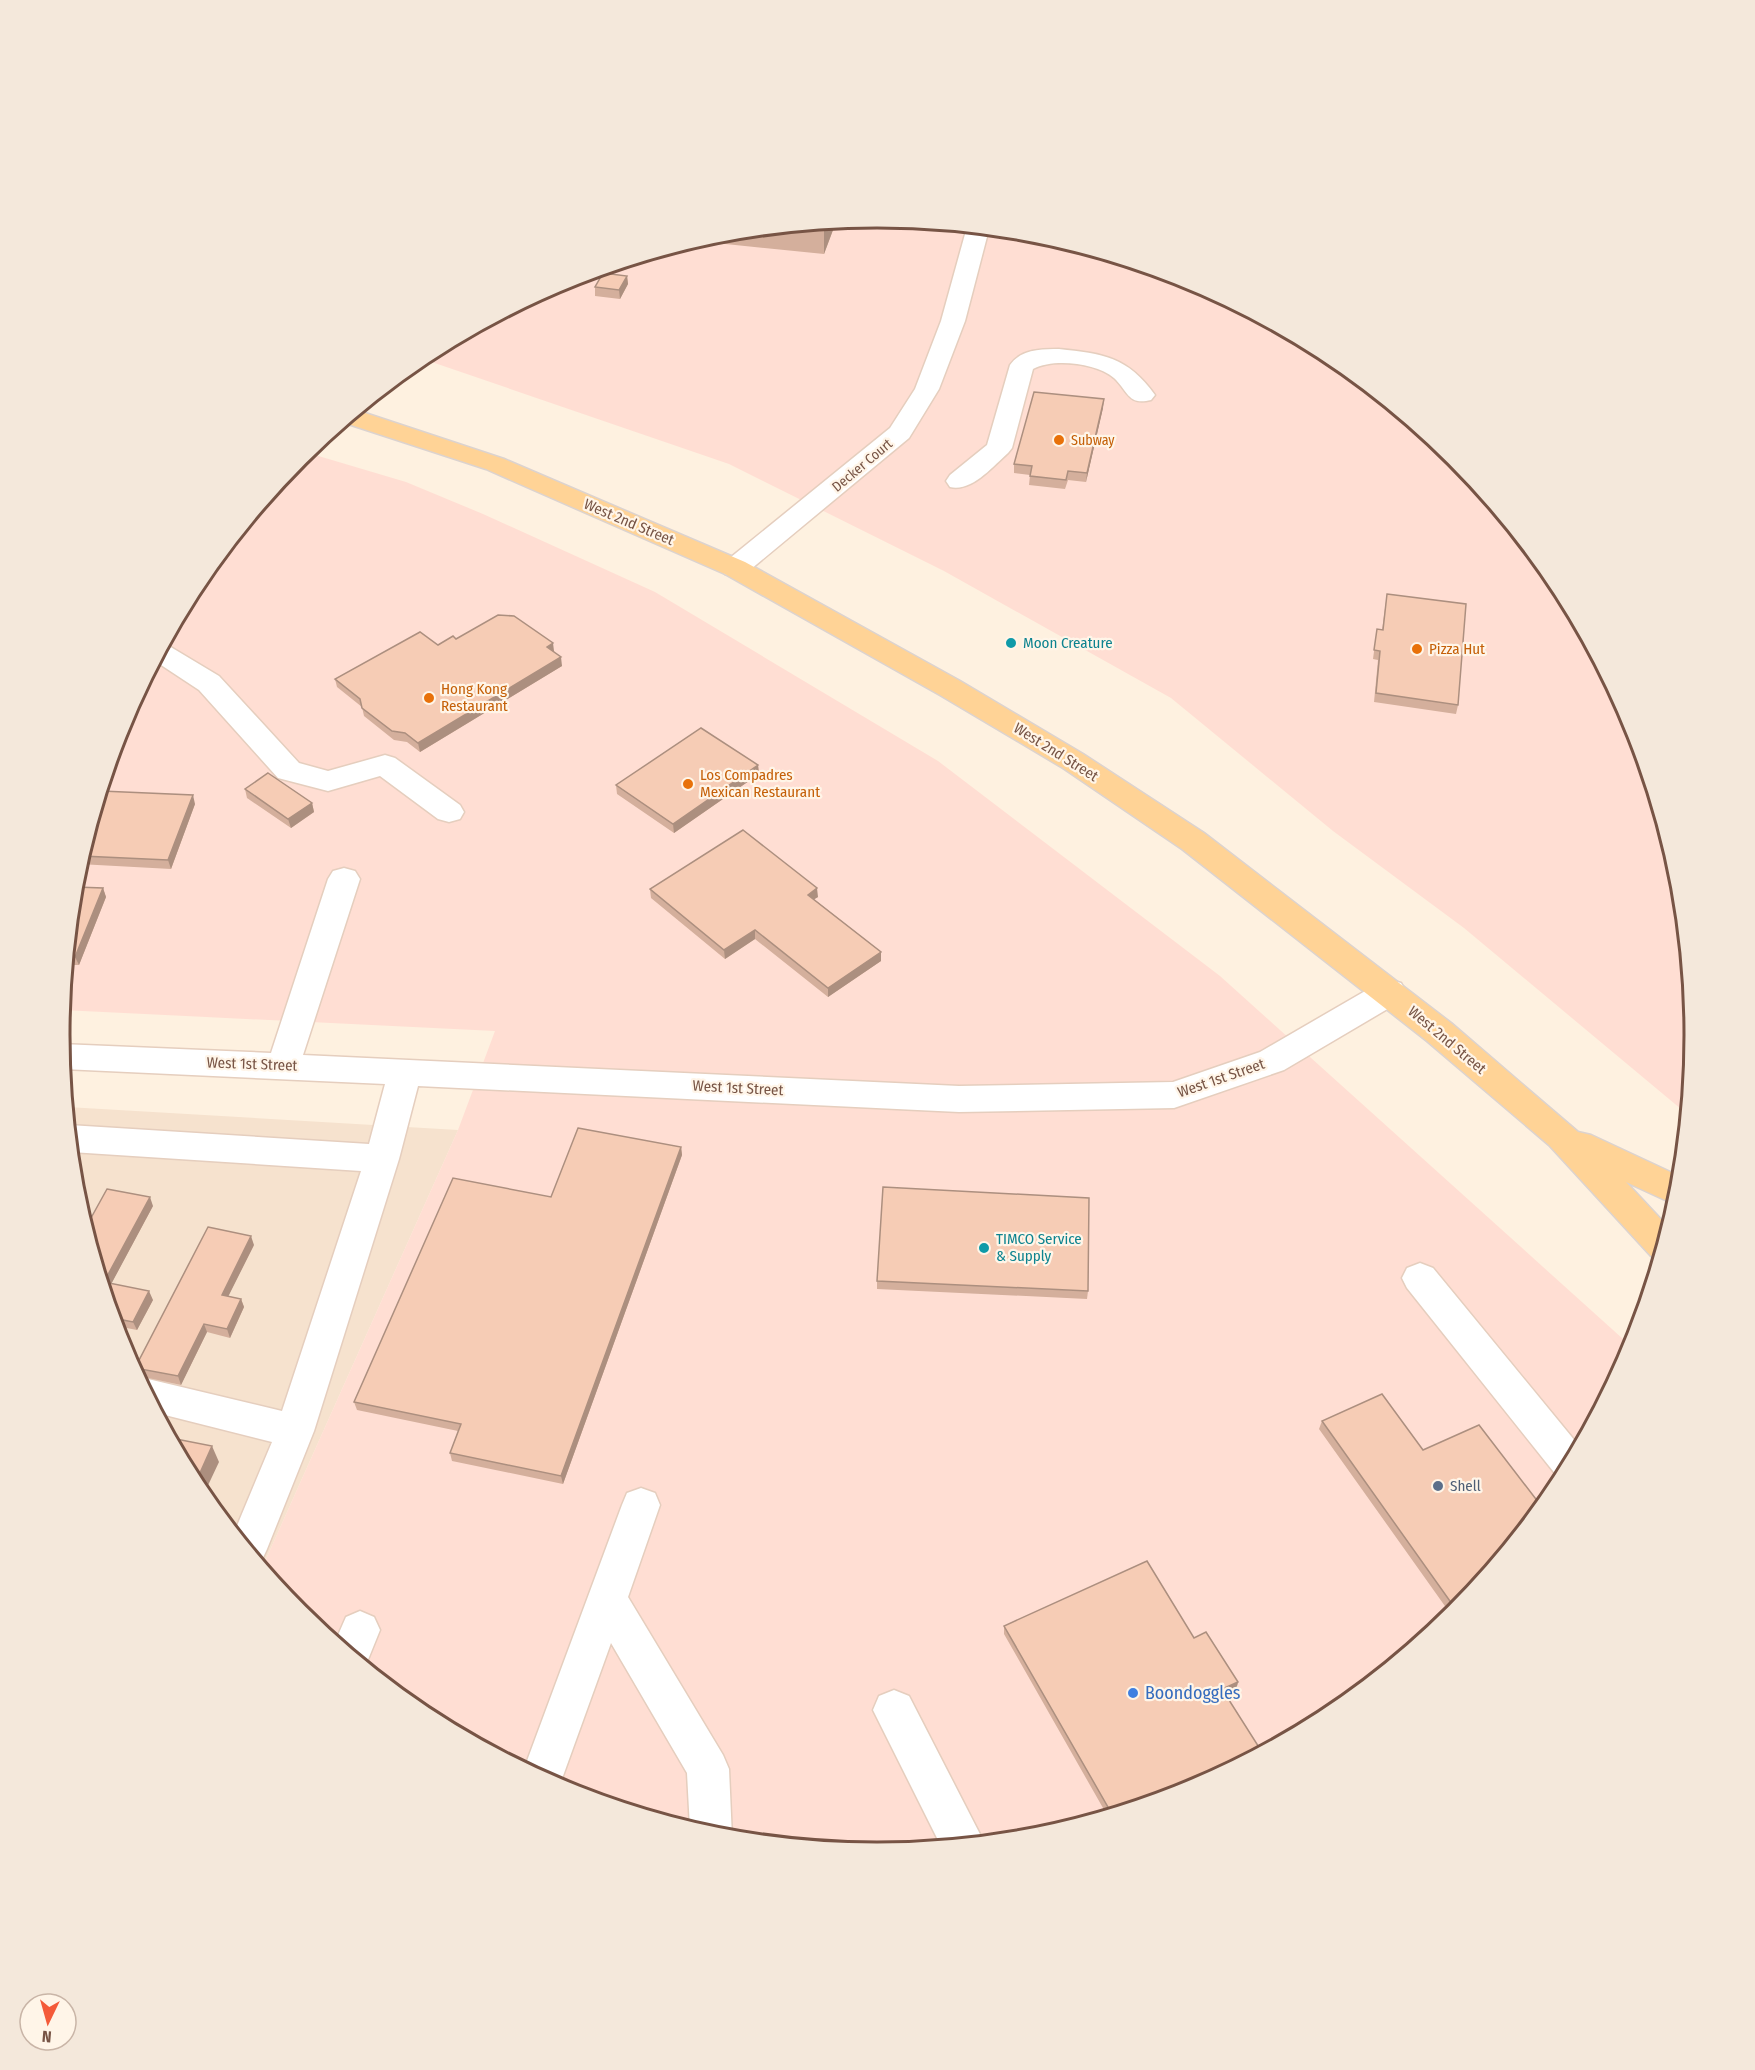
<svg xmlns="http://www.w3.org/2000/svg" width="1755" height="2070" font-family="'Fira Sans Condensed',sans-serif">
<style>
.residential{fill:#f6e2ce}
.commercial{fill:#ffded3}
.lines{fill:none;stroke-linecap:round;stroke-linejoin:round}
.minor-casing{stroke:#e5cebe;stroke-width:3}
.major-casing{stroke:#dcd3cf;stroke-width:3}
.minor{fill:#fff;fill-rule:evenodd}
.major{fill:#ffd396;fill-rule:evenodd}
.wall{fill:#d4af9c}
.shaded-wall{fill:#ac8f7f}
.building{fill:#f6ccb5;stroke:#ac8f7f;stroke-width:1.5}
.food-dot{fill:#e8710a;stroke:#fff5e8;stroke-width:2}
.culture-dot{fill:#0f9aa8;stroke:#fff5e8;stroke-width:2}
.service-dot{fill:#5c6f8a;stroke:#fff5e8;stroke-width:2}
.shop-dot{fill:#3f7fe0;stroke:#fff5e8;stroke-width:2}
.labels{text-anchor:middle;stroke-width:4.5;stroke-linejoin:round;paint-order:stroke}
.far-food-label{font-size:14px;fill:#c56008;stroke:#fff5e8;text-anchor:start}
.far-street-label{font-size:14px;fill:#775445;stroke:#fff5e8}
.street-label{font-size:15px;fill:#775445;stroke:#fff5e8}
.culture-label{font-size:15px;fill:#0d838f;stroke:#fff5e8;text-anchor:start}
.food-label{font-size:15px;fill:#c56008;stroke:#fff5e8;text-anchor:start}
.service-label{font-size:15px;fill:#4e5e75;stroke:#fff5e8;text-anchor:start}
.near-shop-label{font-size:18px;fill:#366cbe;stroke:#fff5e8;text-anchor:start}
.rim{fill:none;stroke:#775445;stroke-width:3}
</style>
<rect width="100%" height="100%" fill="#fef1e0"/>
<path class="residential" d="M 67,1107 L 458,1130 L 262,1568 L 198,1489 L 122,1348 L 76,1194 Z"/>
<path class="commercial" d="M 878,218 L 1037,233 L 1191,280 L 1332,355 L 1456,457 L 1557,581 L 1633,722 L 1679,876 L 1695,1035 L 1687,1114 L 1464,928 L 1333,831 L 1171,698 L 944,571 L 729,464 L 420,358 L 565,280 L 718,233 Z
M 305,452 L 406,482 L 483,514 L 655,592 L 938,761 L 1220,976 L 1633,1348 L 1557,1489 L 1455,1613 L 1331,1715 L 1190,1790 L 1037,1837 L 877,1852 L 718,1837 L 564,1790 L 423,1715 L 299,1613 L 262,1568 L 458,1130 L 495,1031 L 62,1010 L 76,875 L 122,722 L 198,581 Z"/>
<g class="lines">
<g class="minor-casing">
<path id="minor" d="M 967,227 L 989,229 L 965,321 L 939,389 L 909,438 L 745,574 L 735,576 L 725,574 L 721,568 L 725,562 L 890,428 L 915,389 L 941,321 Z
M 1059,349 C 1103,354 1127,356 1155,395 L 1151,400 C 1128,406 1128,391 1114,378 C 1096,363 1054,358 1033,369 L 1012,448 L 1008,453 C 992,467 972,492 950,487 L 946,481 L 950,475 L 987,445 L 1010,365 C 1021,349 1042,349 1059,349 Z
M 164,643 L 219,676 L 299,763 L 328,771 L 385,755 L 395,758 L 460,805 L 464,812 L 460,819 L 449,822 L 438,819 L 380,776 L 328,791 L 278,778 L 199,690 L 155,661 Z
M 344,868 L 355,871 L 360,879 L 303,1055 L 959,1086 L 1173,1082 L 1260,1052 L 1379,983 L 1390,980 L 1401,983 L 1406,992 L 1401,1001 L 1284,1070 L 1174,1108 L 959,1112 L 418,1086 L 399,1159 L 314,1431 L 267,1549 L 261,1562 L 258,1563 L 234,1533 L 272,1442 L 157,1413 L 140,1382 L 148,1379 L 282,1411 L 361,1171 L 71,1152 L 69,1125 L 369,1144 L 385,1084 L 63,1069 L 61,1044 L 271,1053 L 328,879 L 333,871 Z
M 1420,1263 L 1433,1268 L 1580,1447 L 1563,1478 L 1557,1476 L 1407,1288 L 1402,1278 L 1407,1268 Z
M 641,1488 L 655,1493 L 660,1505 L 628,1597 L 723,1755 L 729,1769 L 732,1838 L 718,1837 L 690,1828 L 687,1773 L 611,1643 L 559,1787 L 524,1769 L 622,1505 L 627,1493 Z
M 360,1611 L 374,1617 L 380,1630 L 365,1667 L 335,1642 L 346,1617 Z
M 894,1690 L 909,1696 L 984,1842 L 941,1846 L 873,1710 L 879,1696 Z"/>
</g>
<g class="major-casing">
<path id="major" d="M 356,410 L 504,459 L 745,562 L 960,681 L 1083,754 L 1204,833 L 1451,1023 L 1578,1132 L 1591,1135 L 1681,1177 L 1676,1205 L 1626,1182 L 1669,1228 L 1660,1259 L 1651,1256 L 1549,1145 L 1427,1041 L 1182,849 L 1063,768 L 940,695 L 725,574 L 486,469 L 342,422 Z"/>
</g>
<use href="#minor" class="minor"/>
<use href="#major" class="major"/>
</g>
<path class="wall" d="M 836,222 L 824,254 L 716,243 L 715,234 L 718,233 Z
M 627,276 L 628,284 L 620,299 L 595,296 L 595,287 Z
M 1103,408 L 1086,482 L 1068,480 L 1065,489 L 1029,485 L 1030,475 L 1014,473 L 1014,464 Z
M 1387,594 L 1458,705 L 1456,714 L 1374,702 L 1378,660 L 1373,659 L 1377,629 L 1382,630 Z
M 456,639 L 554,651 L 562,666 L 420,752 L 407,742 L 394,740 L 364,716 L 362,707 L 337,687 L 335,679 Z
M 758,765 L 759,774 L 674,833 L 617,794 L 616,785 Z
M 245,789 L 312,803 L 314,812 L 291,828 L 247,798 Z
M 101,791 L 195,804 L 171,869 L 79,864 Z
M 75,887 L 103,888 L 106,897 L 79,965 L 67,965 Z
M 650,889 L 818,897 L 814,899 L 881,952 L 881,961 L 828,997 L 755,939 L 725,959 L 651,898 Z
M 681,1147 L 682,1155 L 563,1484 L 452,1461 L 450,1453 L 458,1431 L 357,1410 L 354,1402 L 551,1197 Z
M 153,1206 L 111,1284 L 153,1300 L 137,1330 L 116,1326 L 86,1227 Z
M 254,1245 L 228,1296 L 241,1299 L 244,1307 L 230,1338 L 207,1332 L 181,1385 L 139,1376 L 135,1368 Z
M 877,1281 L 1088,1291 L 1087,1299 L 877,1289 Z
M 1322,1421 L 1423,1450 L 1542,1507 L 1455,1613 L 1452,1616 L 1319,1429 Z
M 1004,1626 L 1194,1638 L 1238,1682 L 1236,1690 L 1225,1694 L 1190,1790 L 1107,1815 L 1004,1634 Z"/>
<path class="shaded-wall" d="M 836,222 L 824,254 L 824,229 L 826,223 Z
M 627,276 L 628,284 L 620,299 L 619,290 Z
M 1104,399 L 1103,408 L 1086,482 L 1087,473 Z
M 553,643 L 554,651 L 548,656 L 547,647 Z
M 561,657 L 562,666 L 420,752 L 418,743 Z
M 758,765 L 759,774 L 674,833 L 673,824 Z
M 193,795 L 195,804 L 171,869 L 168,860 Z
M 312,803 L 314,812 L 291,828 L 288,819 Z
M 103,888 L 106,897 L 79,965 L 75,957 Z
M 817,888 L 818,897 L 808,903 L 808,895 Z
M 755,930 L 755,939 L 725,959 L 724,950 Z
M 881,952 L 881,961 L 828,997 L 828,988 Z
M 681,1147 L 682,1155 L 563,1484 L 561,1476 Z
M 150,1197 L 153,1206 L 108,1290 L 104,1282 Z
M 251,1236 L 254,1245 L 225,1303 L 222,1295 Z
M 149,1291 L 153,1300 L 137,1330 L 133,1322 Z
M 241,1299 L 244,1307 L 230,1338 L 227,1329 Z
M 204,1324 L 207,1332 L 181,1385 L 178,1376 Z
M 212,1446 L 219,1462 L 203,1496 L 195,1484 Z
M 1238,1682 L 1236,1690 L 1220,1697 L 1222,1689 Z"/>
<path class="building" d="M 826,223 L 824,229 L 792,226 Z
M 603,273 L 627,276 L 619,290 L 595,287 Z
M 1034,392 L 1104,399 L 1087,473 L 1068,471 L 1066,480 L 1030,476 L 1032,466 L 1014,464 Z
M 1387,594 L 1466,604 L 1458,705 L 1376,693 L 1380,651 L 1374,650 L 1377,629 L 1383,630 Z
M 498,615 L 514,616 L 553,643 L 547,647 L 561,657 L 418,743 L 405,733 L 392,731 L 362,708 L 360,699 L 335,679 L 420,632 L 438,645 L 453,636 L 456,639 Z
M 701,728 L 758,765 L 673,824 L 616,785 Z
M 268,773 L 312,803 L 288,819 L 245,789 Z
M 101,791 L 193,795 L 168,860 L 82,856 Z
M 743,830 L 817,888 L 808,895 L 881,952 L 828,988 L 755,930 L 724,950 L 650,889 Z
M 75,887 L 103,888 L 75,957 L 68,956 Z
M 578,1128 L 681,1147 L 561,1476 L 450,1453 L 461,1424 L 354,1402 L 453,1178 L 551,1197 Z
M 883,1187 L 1089,1198 L 1088,1291 L 877,1281 Z
M 107,1189 L 150,1197 L 104,1282 L 149,1291 L 133,1322 L 113,1318 L 86,1227 Z
M 208,1227 L 251,1236 L 222,1295 L 241,1299 L 227,1329 L 204,1324 L 178,1376 L 135,1368 Z
M 1382,1394 L 1423,1450 L 1479,1425 L 1542,1507 L 1457,1611 L 1322,1421 Z
M 171,1438 L 212,1446 L 195,1484 Z
M 1147,1561 L 1194,1638 L 1206,1632 L 1238,1682 L 1222,1689 L 1262,1752 L 1190,1790 L 1112,1814 L 1004,1626 Z"/>
<g class="food-dot">
<circle cx="1059" cy="440" r="6"/>
<circle cx="1417" cy="649" r="6"/>
<circle cx="429" cy="698" r="6"/>
<circle cx="688" cy="784" r="6"/>
</g>
<g class="culture-dot">
<circle cx="1011" cy="643" r="6"/>
<circle cx="984" cy="1248" r="6"/>
</g>
<circle class="service-dot" cx="1438" cy="1486" r="6"/>
<circle class="shop-dot" cx="1133" cy="1693" r="6"/>
<g class="labels">
<g class="far-food-label">
<text x="1071" y="445">Subway</text>
</g>
<g class="far-street-label">
<text transform="translate(862 465) rotate(-40)" y="5">Decker Court</text>
</g>
<g class="street-label">
<text transform="translate(629 522) rotate(23)" y="5">West 2nd Street</text>
<text transform="translate(1056 752) rotate(32)" y="5">West 2nd Street</text>
<text transform="translate(1447 1040) rotate(40)" y="5">West 2nd Street</text>
<text transform="translate(252 1064) rotate(2)" y="5">West 1st Street</text>
<text transform="translate(1221 1078) rotate(-19)" y="5">West 1st Street</text>
<text transform="translate(738 1088) rotate(3)" y="5">West 1st Street</text>
</g>
<g class="culture-label">
<text x="1023" y="648">Moon Creature</text>
<text x="996" y="1244">TIMCO Service<tspan x="996" dy="17">&amp; Supply</tspan></text>
</g>
<g class="food-label">
<text x="1429" y="654">Pizza Hut</text>
<text x="441" y="694">Hong Kong<tspan x="441" dy="17">Restaurant</tspan></text>
<text x="700" y="780">Los Compadres<tspan x="700" dy="17">Mexican Restaurant</tspan></text>
</g>
<g class="service-label">
<text x="1450" y="1491">Shell</text>
</g>
<g class="near-shop-label">
<text x="1145" y="1699">Boondoggles</text>
</g>
</g>
<path d="M0 0H1755V2070H0ZM70 1035a807 807 0 1 1 1614 0a807 807 0 1 1-1614 0Z" fill="#f4e8db" fill-rule="evenodd"/>
<path class="rim" d="M70 1035a807 807 0 1 1 1614 0a807 807 0 1 1-1614 0Z"/>
<g transform="translate(48 2022) rotate(185)"><circle r="28" fill="#fff5e8" stroke="#c9b5a7" stroke-width="1.5"/>
<path d="M0-4.5L10 22L0 15L-10 22Z" fill="#f45a39"/>
<text y="-9" font-size="16" font-weight="bold" text-anchor="middle" fill="#775445">N</text>
</g>
</svg>
